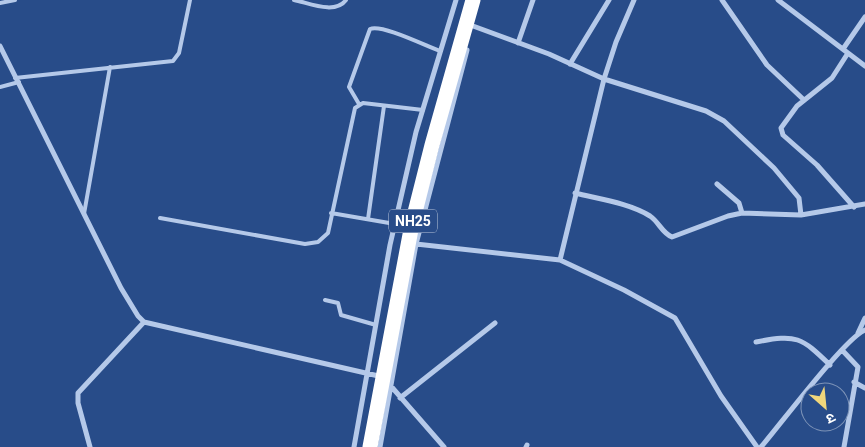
<svg xmlns="http://www.w3.org/2000/svg" width="865" height="447" font-family="Roboto,'Noto Sans Devanagari',sans-serif">
<style>
.lines{fill:none;stroke-linecap:round;stroke-linejoin:round}
.lane{stroke:#b5c9e9;stroke-width:4}
.street{stroke:#b5c9e9;stroke-width:5}
.highway{stroke:#fff;stroke-width:15}
.labels{text-anchor:middle;stroke-width:5;stroke-linejoin:round;paint-order:stroke}
.shield{fill:#284c89;stroke:#bec9dc;stroke-width:1}
.shield-label{font-size:14px;font-weight:bold;fill:#fff}
</style>
<rect width="100%" height="100%" fill="#284c89"/>
<g class="lines">
<path class="lane" d="M 294,0 C 309,3 335,15 346,0
M 0,3 L 15,0
M 15,78 L 173,61 L 179,53 L 190,0
M 0,87 L 19,82
M 359,104 L 349,87 L 370,29 C 382,24 426,46 440,51
M 331,213 L 395,224
M 84,214 L 110,67
M 160,218 L 305,244 L 318,242 L 328,233 L 355,108 L 363,103 L 423,110
M 368,219 L 384,106
M 325,300 L 338,303 L 341,315 L 376,325"/>
<path class="street" d="M 722,0 L 767,65 L 804,100
M 778,0 L 865,66
M 473,26 L 549,54 L 604,79 L 706,111 L 724,121 L 774,168 L 799,198 L 801,215 L 865,204
M 518,43 L 533,0
M 0,46 L 121,288 L 138,316 L 144,322 L 383,377 L 444,447
M 843,49 L 865,17
M 848,53 L 832,78 L 797,106 L 781,128 L 783,135 L 817,165 L 854,207
M 570,64 L 609,0
M 717,184 L 739,203 L 742,213
M 575,193 C 599,199 629,203 650,216 C 659,222 662,233 672,237 L 728,216 L 742,213 L 801,215
M 416,244 L 560,260 L 624,290 L 675,318 L 721,396 L 757,447
M 560,260 L 604,79 L 616,42 L 634,0
M 858,333 L 865,318
M 756,342 C 797,334 801,337 830,365
M 842,350 L 858,367 L 844,447
M 854,382 L 865,388
M 400,398 L 495,323
M 90,447 L 78,403 L 78,393 L 144,322
M 354,447 L 390,245 L 416,132 L 456,0
M 380,447 L 416,244 L 467,50
M 526,447 L 527,445
M 761,447 C 780,425 845,338 865,330"/>
<path class="highway" d="M 370,447 L 412,224 L 432,145 L 473,0"/>
</g>
<g class="labels">
<rect class="shield" x="389" y="209.5" width="48" height="23" rx="4"/>
<g class="shield-label">
<text x="413" y="226">NH25</text>
</g>
</g>
<g transform="translate(825 407) rotate(153)"><circle r="24" fill="#284c89" stroke="#7e94b8"/>
<path d="M0-4L9 19L0 12L-9 19Z" fill="#f0d67b"/>
<text y="-8" font-size="14" font-weight="bold" text-anchor="middle" fill="#ffffff">उ</text>
</g>
</svg>
